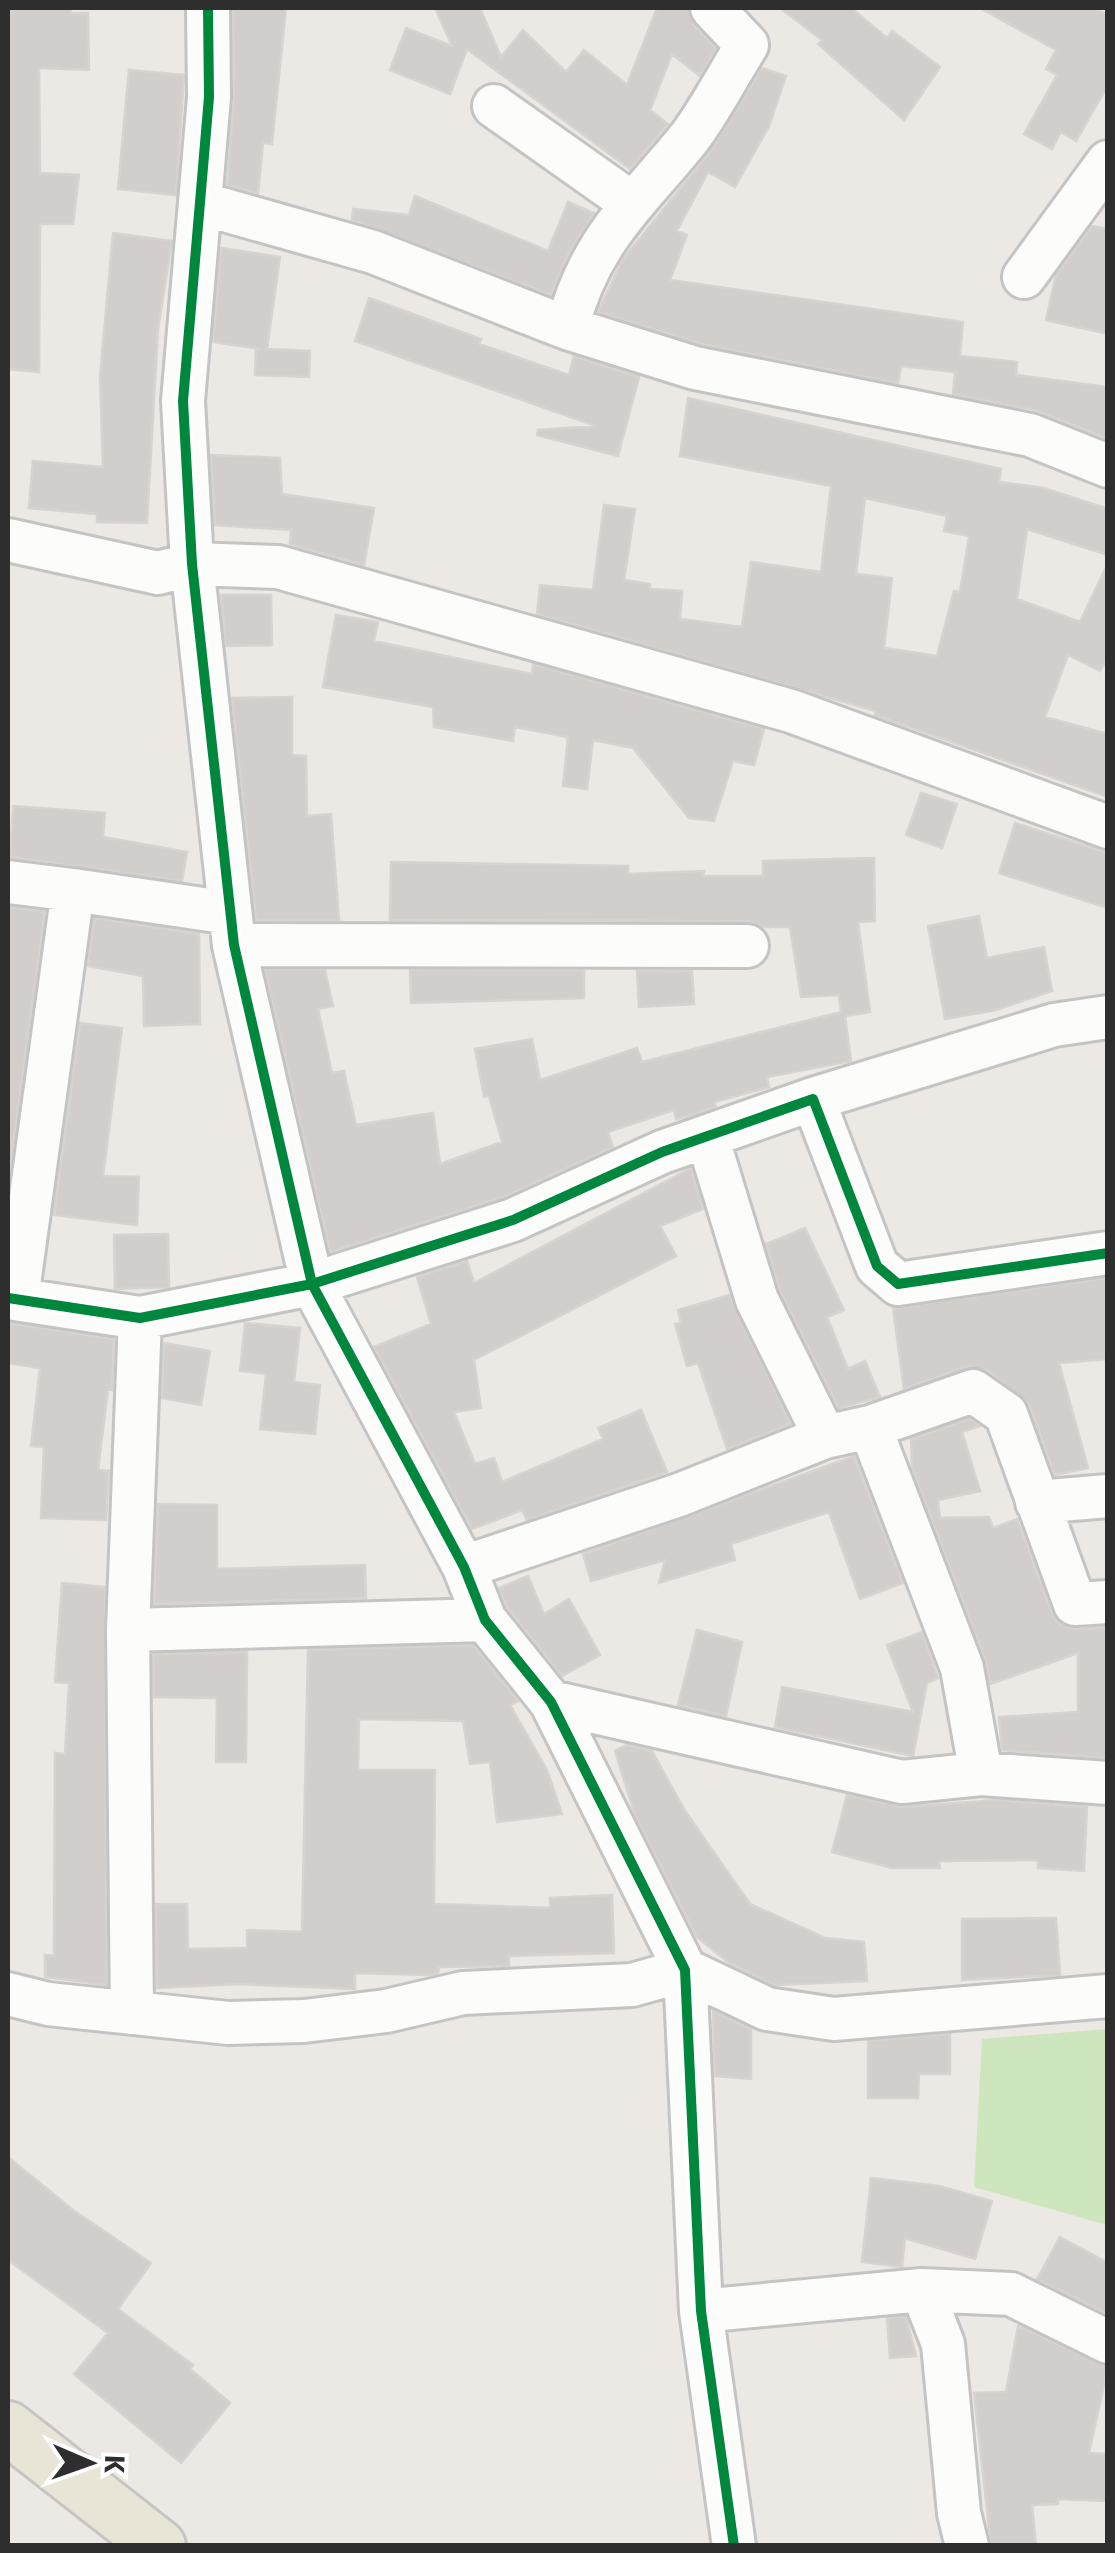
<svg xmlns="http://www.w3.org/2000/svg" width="1115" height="2553" font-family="'Fira Sans',sans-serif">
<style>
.green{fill:#cee6be}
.building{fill:#d1cecb;stroke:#d7d4d0;stroke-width:2.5;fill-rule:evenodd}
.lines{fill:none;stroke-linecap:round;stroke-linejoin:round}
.minor-casing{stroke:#c5c4c5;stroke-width:48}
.major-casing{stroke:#c6c5c4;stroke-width:58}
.minor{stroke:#fcfcfb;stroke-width:42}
.major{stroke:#e8e4d6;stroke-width:52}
.cycleway-casing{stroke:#fff;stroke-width:16}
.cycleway{stroke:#00873e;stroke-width:10}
</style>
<rect width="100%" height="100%" fill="#ece8e4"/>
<path class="green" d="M 1107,2029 L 1107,2225 L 974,2187 L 982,2039 Z"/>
<path class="building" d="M 8,8 L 70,8 L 71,13 L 88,13 L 89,70 L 39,68 L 40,173 L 79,175 L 73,224 L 40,224 L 39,372 L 8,369 Z
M 233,8 L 286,8 L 272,144 L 263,143 L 258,193 L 227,185 L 234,97 Z
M 435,8 L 480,8 L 501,57 L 523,30 L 566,72 L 584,50 L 627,85 L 657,8 L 688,8 L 693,24 L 716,48 L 700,76 L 672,54 L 650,110 L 668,124 L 630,169 L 467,49 L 450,94 L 390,70 L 406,28 L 452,46 Z
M 780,8 L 851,8 L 887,38 L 892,31 L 940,67 L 904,120 L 818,44 L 822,40 Z
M 980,8 L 1094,8 L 1108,15 L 1108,85 L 1076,141 L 1061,132 L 1052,149 L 1024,134 L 1057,75 L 1046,69 L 1056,50 Z
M 762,68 L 786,76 L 769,126 L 735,187 L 708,172 L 677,231 L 687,235 L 670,280 L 963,322 L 960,356 L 1017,362 L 1016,375 L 1108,387 L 1108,439 L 1035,410 L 953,394 L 955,372 L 901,366 L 898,383 L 701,344 L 598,312 L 623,259 L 710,152 Z
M 129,70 L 184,75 L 176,195 L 118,189 Z
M 415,196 L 548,251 L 568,202 L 594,213 L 566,258 L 551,295 L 352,220 L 353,209 L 409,215 Z
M 1092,226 L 1108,229 L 1108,334 L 1046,320 L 1056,275 Z
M 113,233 L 172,241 L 158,329 L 147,523 L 97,522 L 97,514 L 29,508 L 33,461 L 103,467 L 100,376 Z
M 221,248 L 280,257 L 267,349 L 310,351 L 309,377 L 255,375 L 256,348 L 262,349 L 213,342 Z
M 369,298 L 481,339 L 479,344 L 569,375 L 574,356 L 639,377 L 618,456 L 537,435 L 538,430 L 596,426 L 355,341 Z
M 688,398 L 1001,469 L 999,482 L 1044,488 L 1108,509 L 1108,555 L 1027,529 L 1017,599 L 1080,622 L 1108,563 L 1108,656 L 1100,671 L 1068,655 L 1045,717 L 1108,734 L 1108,797 L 875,715 L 876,711 L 537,614 L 540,585 L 593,590 L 604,505 L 635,509 L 624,580 L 650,584 L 650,589 L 682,591 L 680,619 L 742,627 L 751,562 L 821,572 L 831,486 L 680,456 ZM 865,498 L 947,516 L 944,531 L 969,536 L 960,592 L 954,591 L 937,656 L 884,648 L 892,578 L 856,574 Z
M 211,455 L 280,458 L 282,494 L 374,508 L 364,565 L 290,544 L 291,530 L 215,525 Z
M 221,595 L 271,595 L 272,645 L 226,646 Z
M 336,615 L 378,622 L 374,641 L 532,674 L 533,664 L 764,729 L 754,765 L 733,761 L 714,821 L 689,818 L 633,748 L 593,740 L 587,789 L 563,786 L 568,737 L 515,727 L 513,741 L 434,727 L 433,707 L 323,687 Z
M 292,697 L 292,755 L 306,756 L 307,816 L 331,814 L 339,920 L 256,920 L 232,698 Z
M 921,793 L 957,804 L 942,848 L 906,835 Z
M 13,806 L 105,813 L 103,837 L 187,852 L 182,881 L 10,857 Z
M 1015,823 L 1108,853 L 1108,908 L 999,873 Z
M 874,858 L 875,921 L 858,922 L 870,1012 L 845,1016 L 851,1061 L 767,1077 L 769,1087 L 714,1102 L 716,1107 L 689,1116 L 676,1119 L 674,1110 L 608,1132 L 613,1147 L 504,1197 L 330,1252 L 265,970 L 325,970 L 333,1006 L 318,1009 L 332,1073 L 344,1071 L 356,1125 L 433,1113 L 440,1164 L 502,1142 L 489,1096 L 484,1097 L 475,1049 L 532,1039 L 540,1080 L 637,1048 L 642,1062 L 841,1012 L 839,995 L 801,997 L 790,927 L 762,927 L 747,921 L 390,920 L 391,862 L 628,866 L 628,874 L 704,871 L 703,876 L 763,876 L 763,861 Z
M 8,907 L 45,912 L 10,1169 L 8,1169 Z
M 979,916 L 987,958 L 1044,947 L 1052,991 L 996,1010 L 945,1019 L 928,926 Z
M 94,918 L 199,934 L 200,1024 L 144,1026 L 143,976 L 88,966 Z
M 410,970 L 584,971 L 584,998 L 411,1003 Z
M 637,971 L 692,971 L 694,1004 L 639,1007 Z
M 80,1023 L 122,1028 L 103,1176 L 139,1177 L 137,1225 L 54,1215 Z
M 691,1168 L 703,1209 L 660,1226 L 676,1256 L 474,1360 L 481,1408 L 454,1412 L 475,1464 L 494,1458 L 502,1482 L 603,1439 L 598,1428 L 641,1410 L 667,1472 L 527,1520 L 522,1510 L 472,1529 L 374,1347 L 431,1324 L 417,1277 L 467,1261 L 474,1283 Z
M 805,1228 L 844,1310 L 827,1317 L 848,1369 L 865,1361 L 880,1397 L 839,1408 L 780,1291 L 766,1244 Z
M 168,1234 L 169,1287 L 115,1289 L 114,1235 Z
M 1108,1278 L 1108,1359 L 1059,1363 L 1088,1468 L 1055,1475 L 1029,1404 L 987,1370 L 966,1367 L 904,1389 L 893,1308 Z
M 729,1295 L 791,1424 L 727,1449 L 698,1363 L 687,1366 L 675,1324 L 681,1323 L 678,1310 Z
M 8,1323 L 114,1339 L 112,1390 L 108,1389 L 98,1470 L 109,1471 L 106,1520 L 41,1518 L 44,1447 L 31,1446 L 40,1368 L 8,1363 Z
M 245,1323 L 300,1328 L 294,1382 L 320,1385 L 315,1434 L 260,1429 L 266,1374 L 240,1371 Z
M 164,1343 L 210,1351 L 201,1405 L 162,1398 Z
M 969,1419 L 980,1426 L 962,1432 L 980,1491 L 938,1500 L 940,1518 L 989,1517 L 993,1528 L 1017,1519 L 1052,1613 L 1060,1624 L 1076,1629 L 1108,1627 L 1108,1758 L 1002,1750 L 999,1717 L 1078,1712 L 1078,1653 L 990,1684 L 985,1659 L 912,1468 L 911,1439 Z
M 854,1456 L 903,1583 L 860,1599 L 829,1512 L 731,1544 L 735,1560 L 659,1583 L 665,1560 L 591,1581 L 583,1554 Z
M 158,1504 L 217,1505 L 217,1569 L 365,1565 L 366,1598 L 154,1604 Z
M 528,1576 L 544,1614 L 569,1599 L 600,1655 L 562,1676 L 507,1607 L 499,1588 Z
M 62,1583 L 105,1587 L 107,1985 L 45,1977 L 45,1955 L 54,1956 L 55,1753 L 65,1754 L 69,1683 L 55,1682 Z
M 697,1630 L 742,1642 L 726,1716 L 678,1705 Z
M 922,1632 L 938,1678 L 927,1683 L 913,1756 L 775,1727 L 782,1687 L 913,1712 L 887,1645 Z
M 473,1645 L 518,1701 L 510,1705 L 547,1770 L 562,1814 L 497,1822 L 490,1762 L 470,1764 L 463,1721 L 359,1719 L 358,1770 L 435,1770 L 434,1904 L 550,1908 L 550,1898 L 612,1895 L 614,1953 L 509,1956 L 509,1966 L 439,1967 L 438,1973 L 429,1975 L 355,1973 L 355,1989 L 239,1984 L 157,1988 L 156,1904 L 187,1904 L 188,1949 L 247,1948 L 247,1930 L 302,1932 L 308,1650 Z
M 247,1652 L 246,1762 L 216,1762 L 217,1698 L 154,1697 L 153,1654 Z
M 627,1745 L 652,1751 L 685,1811 L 750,1904 L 825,1938 L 864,1942 L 867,1981 L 774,1985 L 729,1963 L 697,1937 L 635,1815 L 615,1751 Z
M 847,1795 L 904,1807 L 998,1800 L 1087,1807 L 1084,1871 L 1038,1868 L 1038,1860 L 939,1861 L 940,1868 L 892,1868 L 832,1852 Z
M 1056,1918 L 1060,1975 L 962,1980 L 962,1919 Z
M 713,2011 L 751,2029 L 751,2079 L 715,2076 Z
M 950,2034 L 950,2074 L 919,2074 L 918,2098 L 868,2098 L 868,2041 Z
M 8,2157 L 73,2210 L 151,2263 L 118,2309 L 193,2365 L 190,2369 L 230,2403 L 181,2463 L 74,2374 L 108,2333 L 8,2260 Z
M 871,2178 L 939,2186 L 992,2201 L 975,2259 L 905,2238 L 902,2267 L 862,2262 Z
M 1060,2237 L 1108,2263 L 1108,2314 L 1037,2279 Z
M 906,2317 L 916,2356 L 890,2358 L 887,2318 Z
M 1018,2326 L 1108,2367 L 1089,2453 L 1108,2454 L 1108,2501 L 1058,2499 L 1058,2504 L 1032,2505 L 1036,2546 L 991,2546 L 974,2393 L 1006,2392 Z"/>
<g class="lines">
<g class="minor-casing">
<path id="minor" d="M 208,8 L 209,97 L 183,401 L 192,564 L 234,945 L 312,1284 L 513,1220 L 662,1152 L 813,1099 L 877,1266 L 898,1284 L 1108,1253
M 494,106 L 630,202
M 200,203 L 373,252 L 567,328 L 695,368 L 1030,435 L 1108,466
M 1024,277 L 1108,162
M 567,328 C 590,239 636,204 690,137 C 711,109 728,75 747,45 L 712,8
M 8,540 L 158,573 L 192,564 L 278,567 L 791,711 L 1108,827
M 8,882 L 73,890 L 17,1299
M 73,890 L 230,913
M 234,945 L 747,946
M 813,1099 L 1054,1025 L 1108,1017
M 707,1136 L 757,1300 L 825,1437
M 8,1298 L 140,1318 L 312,1284 L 464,1567 L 485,1620 L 551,1702 L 685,1970 L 701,2311 L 734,2546
M 870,1427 L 962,1668 L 981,1774 L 1108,1783
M 1037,1502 L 1108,1496
M 464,1567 L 679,1495 L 825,1437 L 870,1427 L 973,1391 L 1006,1414 L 1075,1604 L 1108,1602
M 128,1630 L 485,1620
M 551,1702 L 902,1782 L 981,1774
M 8,1994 L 48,2004 L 228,2023 L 304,2021 L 386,2011 L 463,1993 L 632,1985 L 685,1970 L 767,2009 L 834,2019 L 1108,1996
M 132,2013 L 128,1630 L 140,1318
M 922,2290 L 943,2344 L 959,2513 L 967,2546
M 701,2311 L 922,2290 L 1011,2294 L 1108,2342"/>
</g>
<g class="major-casing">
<path id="major" d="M 8,2428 L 159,2546"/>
</g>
<use href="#minor" class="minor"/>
<use href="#major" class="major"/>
<g class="cycleway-casing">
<path id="cycleway" d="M 208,8 L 209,97 L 183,401 L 192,564 L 234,945 L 312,1284 L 513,1220 L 662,1152 L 813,1099 L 877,1266 L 898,1284 L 1108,1253
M 8,1298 L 140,1318 L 312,1284 L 464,1567 L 485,1620 L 551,1702 L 685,1970 L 701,2311 L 734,2546"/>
</g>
<use href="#cycleway" class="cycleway"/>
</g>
<rect width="1115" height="2553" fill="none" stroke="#2e2e2e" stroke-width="20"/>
<g transform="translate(90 2463) rotate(92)" stroke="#ffffff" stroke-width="8" paint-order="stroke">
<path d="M0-8L18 38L0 25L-18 38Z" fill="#2e2e2e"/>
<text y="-15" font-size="28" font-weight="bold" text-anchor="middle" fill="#2e2e2e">K</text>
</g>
</svg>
